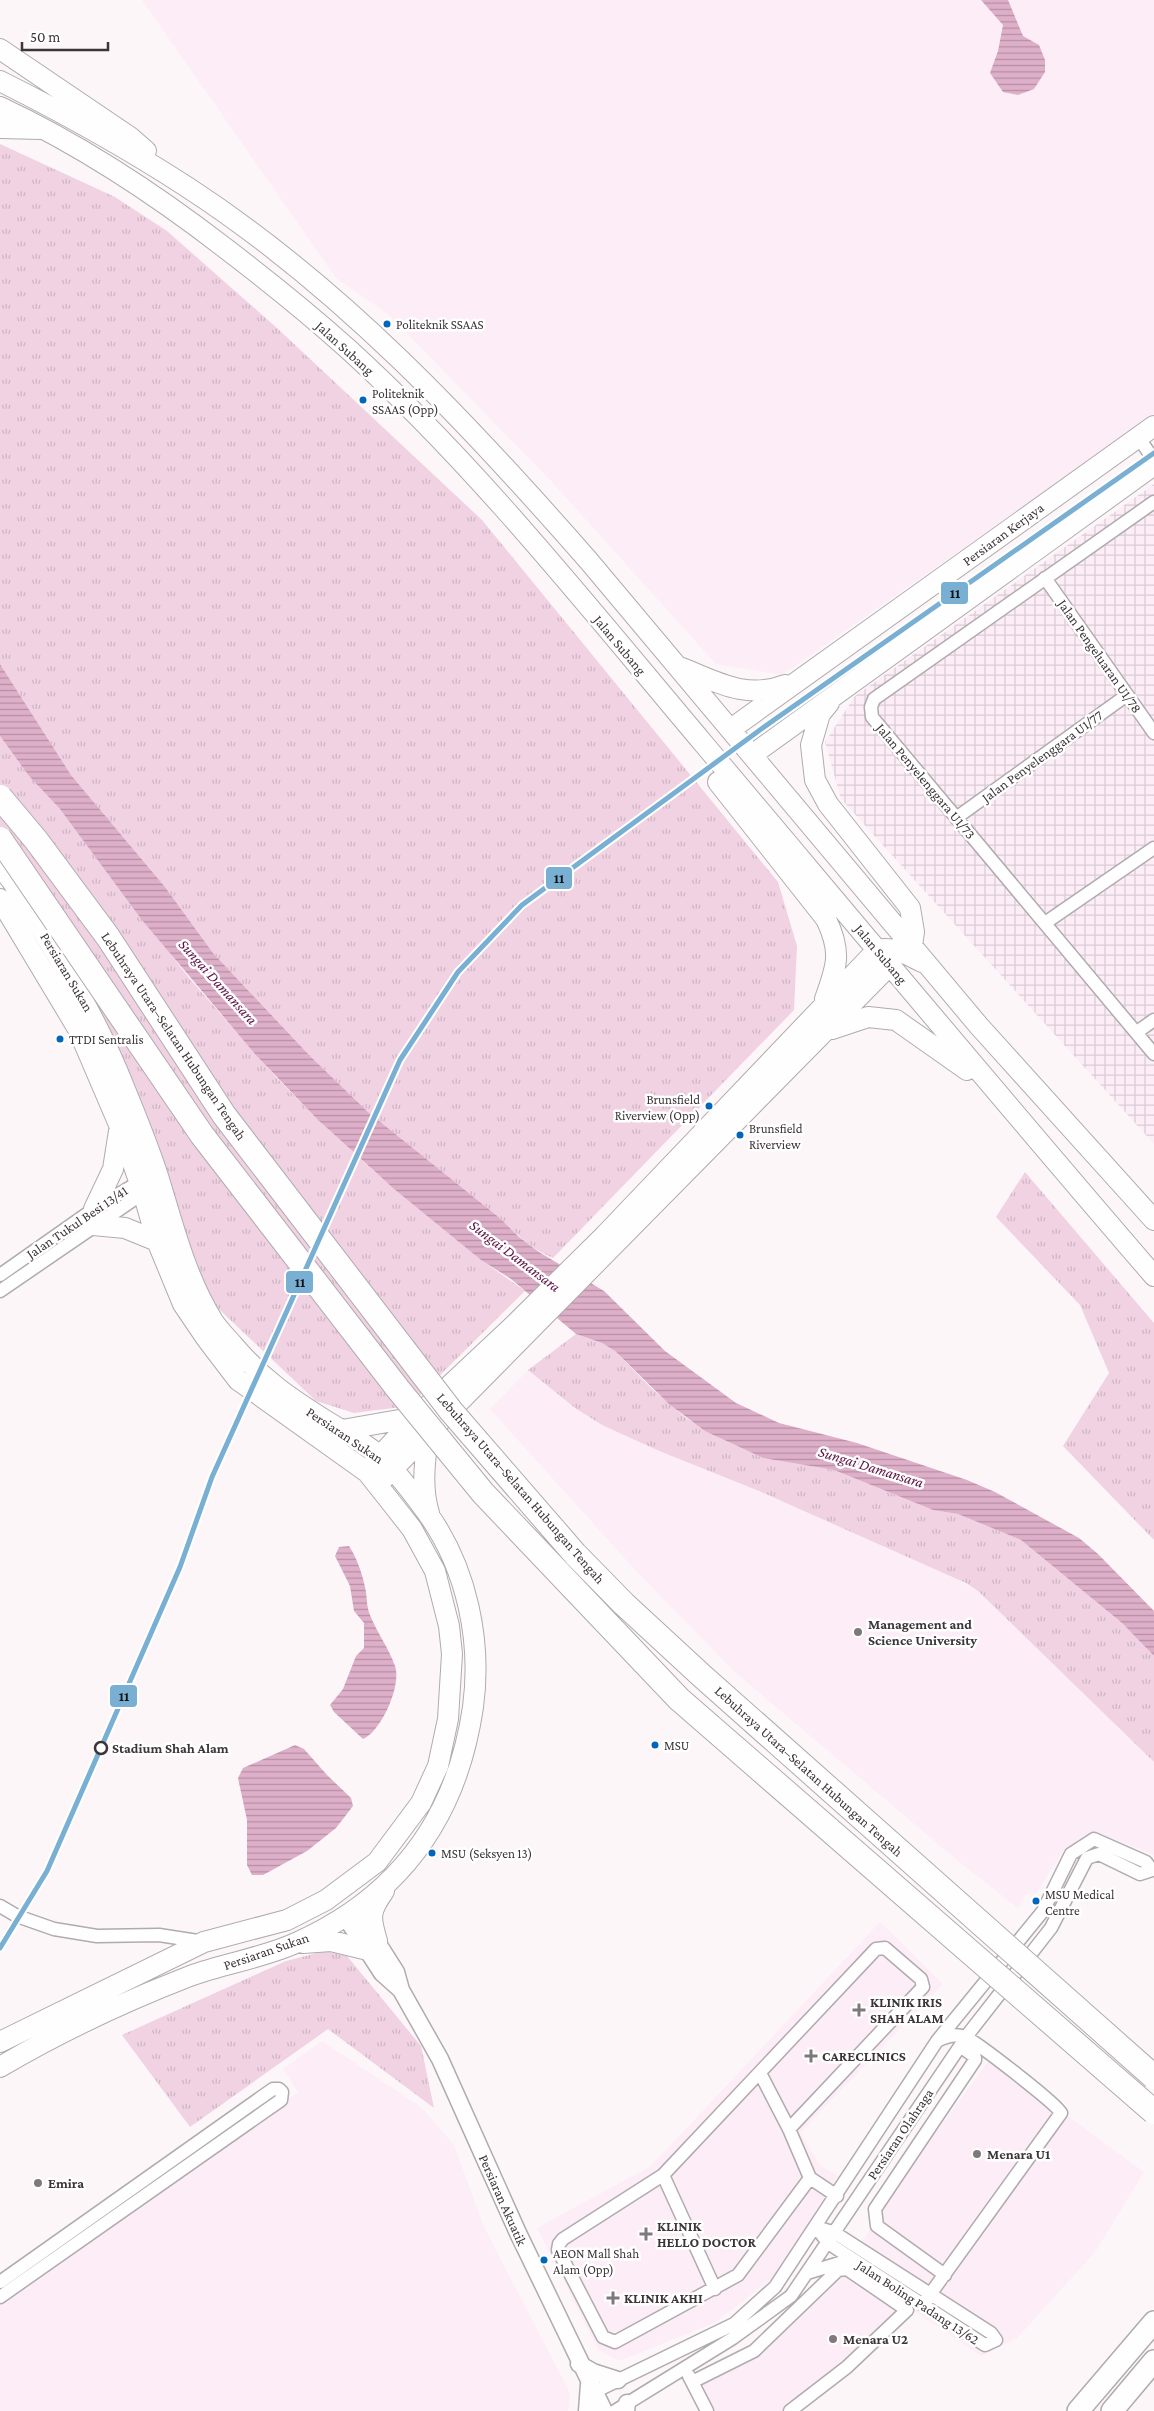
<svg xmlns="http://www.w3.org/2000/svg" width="1154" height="2411" font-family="'Crimson Pro',serif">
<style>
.built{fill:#fdedf6}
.industrial{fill:url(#industrial-grid)}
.grass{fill:url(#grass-tufts)}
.water{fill:url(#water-rules)}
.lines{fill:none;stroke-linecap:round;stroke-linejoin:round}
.minor-casing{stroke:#b0abae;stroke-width:15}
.tertiary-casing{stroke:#b0abae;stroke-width:19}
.primary-casing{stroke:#b0abae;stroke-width:22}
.trunk-casing{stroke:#b0abae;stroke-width:24}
.minor{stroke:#fffefe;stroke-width:12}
.tertiary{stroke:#fffefe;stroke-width:16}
.primary{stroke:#fffefe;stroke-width:20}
.trunk{stroke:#fffefe;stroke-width:21}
.motorway-bridge-casing{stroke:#b0abae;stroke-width:26;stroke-linecap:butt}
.motorway-bridge{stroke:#fffefe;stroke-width:24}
.rail-1-casing{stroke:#fff;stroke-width:9}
.rail-1{stroke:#78afd3;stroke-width:5}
.bus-dot{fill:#0065bd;stroke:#fff;stroke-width:2}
.poi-dot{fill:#7f797c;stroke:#fff;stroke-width:2}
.stop-dot{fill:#fff;stroke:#3c3538;stroke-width:2.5}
.labels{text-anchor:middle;stroke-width:5;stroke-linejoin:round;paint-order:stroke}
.bus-label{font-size:13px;fill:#3c3538;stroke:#fff;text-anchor:start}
.street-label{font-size:14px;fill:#3c3538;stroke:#fff}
.poi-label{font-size:14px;font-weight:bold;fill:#3c3538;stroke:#fff;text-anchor:start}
.stop-label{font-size:14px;font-weight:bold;fill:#3c3538;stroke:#fff;text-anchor:start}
.water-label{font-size:15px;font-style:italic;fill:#5d1144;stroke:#fff}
.line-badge{stroke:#fff;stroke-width:2}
.pale-badge-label{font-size:14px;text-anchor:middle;font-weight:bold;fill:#111}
</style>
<defs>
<pattern id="industrial-grid" width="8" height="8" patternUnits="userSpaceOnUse" patternTransform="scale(1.25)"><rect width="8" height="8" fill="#fdedf6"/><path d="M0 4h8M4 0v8" fill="none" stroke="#daccd4"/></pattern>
<pattern id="grass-tufts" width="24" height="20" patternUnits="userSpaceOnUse" patternTransform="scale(1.25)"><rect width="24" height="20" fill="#f0d2e2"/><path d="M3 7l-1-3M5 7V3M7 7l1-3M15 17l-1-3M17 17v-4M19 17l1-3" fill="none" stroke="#cfb5c3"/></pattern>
<pattern id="water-rules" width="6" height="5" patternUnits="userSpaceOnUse" patternTransform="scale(1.25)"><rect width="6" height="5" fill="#deafc9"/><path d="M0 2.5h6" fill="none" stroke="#b58fa4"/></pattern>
</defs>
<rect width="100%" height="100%" fill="#fcf6f9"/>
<path class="built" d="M 142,0 L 1154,0 L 1154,415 L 782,675 L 716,664 L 552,482 L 388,314 L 336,278 Z
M 528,1370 L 575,1408 L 602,1425 L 657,1450 L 759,1491 L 930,1565 L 978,1591 L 1154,1762 L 1154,1855 L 1099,1833 L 1086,1834 L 1062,1852 L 1037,1893 L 1026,1894 L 1018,1908 L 964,1866 L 736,1673 L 637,1572 L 490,1409 Z
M 880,1922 L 943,1984 L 800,2133 L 821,2166 L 838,2176 L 774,2277 L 716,2322 L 619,2361 L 598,2349 L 537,2228 L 651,2166 Z
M 322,2041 L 421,2107 L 454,2145 L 484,2227 L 567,2387 L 570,2395 L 568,2411 L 0,2411 L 0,2302 L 298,2092 L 283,2069 Z
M 990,2059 L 1144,2172 L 1096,2251 L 1017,2338 L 982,2356 L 914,2311 L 842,2378 L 797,2411 L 714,2411 L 701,2386 L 757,2358 L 840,2277 L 901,2180 Z"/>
<path class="industrial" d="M 1154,484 L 1154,1144 L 841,799 L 825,742 L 855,696 Z"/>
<path class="grass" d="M 0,144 L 115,197 L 167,231 L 278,329 L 482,520 L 778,882 L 797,946 L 794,1010 L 553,1258 C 532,1249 517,1235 501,1219 L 368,1112 L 311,1057 L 213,953 L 165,887 L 71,775 L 0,664 Z
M 0,736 L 29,776 L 60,809 L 189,978 L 276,1077 L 317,1119 L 376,1173 L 481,1260 L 525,1291 L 409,1406 L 354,1413 L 316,1401 L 205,1296 L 142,1107 L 0,872 Z
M 1025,1172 L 1154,1323 L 1154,1540 L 1063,1446 L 1109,1373 L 1080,1305 L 996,1217 Z
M 576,1334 L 602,1343 L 615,1351 L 650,1387 L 686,1418 L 724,1440 L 763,1458 L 834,1470 L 933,1510 L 958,1514 L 1021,1540 L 1122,1623 L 1154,1656 L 1154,1762 L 978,1591 L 966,1583 L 759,1491 L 657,1450 L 602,1425 L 575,1408 L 528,1370 Z
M 325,1951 L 347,1956 L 421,2046 L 434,2108 L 328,2029 L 190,2127 L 122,2035 L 286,1961 Z"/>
<path class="water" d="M 981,0 L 1008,0 L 1023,36 L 1039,45 L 1045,60 L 1045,72 L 1034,89 L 1018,95 L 1003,92 L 990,73 L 998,51 L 1003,25 Z
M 0,664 L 71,775 L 165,887 L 213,953 L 311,1057 L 368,1112 L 501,1219 L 519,1237 L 539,1252 L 604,1291 L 665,1351 L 736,1403 L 779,1423 L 857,1443 L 967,1480 L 995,1492 L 1079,1538 L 1098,1554 L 1154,1611 L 1154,1656 L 1122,1623 L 1021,1540 L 958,1514 L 933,1510 L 834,1470 L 763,1458 L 705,1431 L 669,1404 L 615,1351 L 602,1343 L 576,1334 L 511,1279 L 481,1260 L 393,1188 L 317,1119 L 255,1054 L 142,920 L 60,809 L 29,776 L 0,736 Z
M 349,1546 C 358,1560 363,1576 366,1592 C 367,1600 367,1608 370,1615 C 377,1633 389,1648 395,1666 C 402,1685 381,1732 363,1739 L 334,1712 L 330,1705 L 343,1689 L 356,1656 L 364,1648 L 364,1623 L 354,1611 L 350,1586 L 335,1556 L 339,1547 Z
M 295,1745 L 304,1749 L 327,1775 L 351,1798 L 353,1806 L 336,1828 L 307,1851 L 263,1875 L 252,1875 L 247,1865 L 247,1820 L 238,1778 L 243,1768 Z"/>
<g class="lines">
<g class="minor-casing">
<path id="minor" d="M 1138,437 L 1154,460
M 1154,502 L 874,699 L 871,707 L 872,717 L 1154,1054
M 1045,578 L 1154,733
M 956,818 L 1127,695
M 1045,923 L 1154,848
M 1137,1032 L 1154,1020
M 0,1275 L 94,1209 L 146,1178
M 0,1291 L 149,1189
M 0,1906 L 17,1916 L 54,1929 L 97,1936 L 159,1935 L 204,1942
M 760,2073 L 789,2129 L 810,2178
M 789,2129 L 923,1987 L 921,1979 L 885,1948 L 876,1949 L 663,2175 L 563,2239 L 559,2244 L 558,2250 L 603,2337 L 615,2342 L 738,2275 L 810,2178
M 663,2175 L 715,2289
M 810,2178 L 837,2196
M 816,2227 L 835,2233 L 991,2333 L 996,2340 L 985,2345 L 828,2243 Z
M 807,2273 L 846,2261
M 945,2275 L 877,2226 L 875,2209 L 975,2060 L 975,2057 L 960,2046
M 0,2282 L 273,2089 L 279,2089 L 282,2092 L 281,2100 L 0,2297
M 926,2300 L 1061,2113 C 1057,2104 979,2044 967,2038 C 957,2033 946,2036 937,2041
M 689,2376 L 707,2411
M 692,2382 L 754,2351 L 838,2270 L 847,2269 L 907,2310 L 847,2367 L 790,2411
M 594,2392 L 734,2324 L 775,2287 L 937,2041 L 1043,1911 L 1071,1854 L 1094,1839 L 1146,1862 L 1152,1870 L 1140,1874 L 1099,1854 L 1087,1858 L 1051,1928 L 969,2033 L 791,2296 L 733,2338 L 615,2411"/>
</g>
<g class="tertiary-casing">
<path id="tertiary" d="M 356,1909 L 396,1972 L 401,1990 L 440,2059 L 518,2233 L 604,2411
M 345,1916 L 382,1973 L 401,1990
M 579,2364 L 593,2372 L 618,2380
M 587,2411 L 589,2384
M 626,2411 L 627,2403"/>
</g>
<g class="primary-casing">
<path id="primary" d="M 0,49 L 130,137 L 146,151
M 0,81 C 64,113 127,148 187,187 C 341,287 468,423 588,560 L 979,1026 L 1154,1220
M 0,107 C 81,145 154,193 225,248 C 267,280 308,313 347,348 C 478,467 589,608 703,743 C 853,921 1002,1100 1154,1276
M 0,128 L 41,129
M 682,668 C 717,682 747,700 785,685
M 829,703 L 820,714 L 811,745 L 815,780 L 828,804 L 910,908 L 914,932 L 912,946
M 731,729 L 1154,426
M 752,755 L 1154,465
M 718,782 L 826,919 C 842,952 837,966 825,999
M 0,866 L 12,881 C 53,948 95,1013 124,1087 C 137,1119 151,1152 161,1186 C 175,1232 187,1279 213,1321 C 219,1330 227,1338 234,1346 C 264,1381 290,1398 328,1422 C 346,1433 367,1444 382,1458 C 399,1474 414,1495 428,1514 C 467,1569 482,1641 473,1707 C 457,1817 400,1896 298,1942 C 264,1958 225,1963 190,1976 C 123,2002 61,2031 0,2067
M 0,899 L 78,1029 L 120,1127 L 143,1192 L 157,1241 L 183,1304 L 206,1338 L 238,1380 L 367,1472 L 390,1501 L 412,1529 L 435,1571 L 449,1626 L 452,1654 L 448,1719 L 438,1766 L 421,1803 L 377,1862 L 326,1900 L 287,1920 L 204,1942 L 0,2042
M 832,1029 L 868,1017 L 896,1020 L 967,1070
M 94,1209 L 113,1169 L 119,1131
M 93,1225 L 125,1228 L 157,1241
M 342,1430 L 416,1417
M 428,1434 C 425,1461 421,1487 429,1513
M 371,1466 L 416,1417 L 512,1327 L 605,1235 L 877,950 C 894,946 908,955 922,962
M 384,1478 L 890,965 L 895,954
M 377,1941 C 370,1917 369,1912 384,1891
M 303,1943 L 331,1941 L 368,1950"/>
</g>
<g class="trunk-casing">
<path id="trunk" d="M 1078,2411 L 1154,2322
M 1112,2411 L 1154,2361"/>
</g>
<use href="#minor" class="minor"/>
<use href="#tertiary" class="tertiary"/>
<use href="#primary" class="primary"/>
<use href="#trunk" class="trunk"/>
<g class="motorway-bridge-casing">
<path id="motorway-bridge" d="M 0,797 L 36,840 L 108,937 L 224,1115 L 451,1411 L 575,1554 L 624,1604 L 702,1676 L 1154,2077
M 0,839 L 202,1135 L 398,1389 L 483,1493 L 679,1699 L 1154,2112"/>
</g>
<use href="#motorway-bridge" class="motorway-bridge"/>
<g class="rail-1-casing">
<path id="rail-1" d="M 0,1948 L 47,1871 L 180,1567 L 212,1477 L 400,1060 L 458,972 L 522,905 L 764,727 L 1154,453"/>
</g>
<use href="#rail-1" class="rail-1"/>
</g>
<g class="bus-dot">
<circle cx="387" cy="324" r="4.5"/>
<circle cx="363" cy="400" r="4.5"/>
<circle cx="60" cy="1039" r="4.5"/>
<circle cx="709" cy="1106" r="4.5"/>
<circle cx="740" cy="1135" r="4.5"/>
<circle cx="655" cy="1745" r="4.5"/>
<circle cx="432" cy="1853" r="4.5"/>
<circle cx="1036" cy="1901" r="4.5"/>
<circle cx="544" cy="2260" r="4.5"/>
</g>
<g class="poi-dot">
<circle cx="858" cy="1632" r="5"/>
<path d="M856.5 2002.5h5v5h5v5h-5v5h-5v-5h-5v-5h5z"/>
<path d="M808.5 2048.5h5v5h5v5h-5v5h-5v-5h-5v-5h5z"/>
<circle cx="977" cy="2154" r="5"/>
<circle cx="38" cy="2183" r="5"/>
<path d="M643.5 2226.5h5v5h5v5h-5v5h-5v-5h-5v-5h5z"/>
<path d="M610.5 2290.5h5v5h5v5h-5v5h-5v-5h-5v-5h5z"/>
<circle cx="833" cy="2339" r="5"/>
</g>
<circle class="stop-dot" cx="101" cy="1748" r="6"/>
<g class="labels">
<g class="bus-label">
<text x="396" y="329">Politeknik SSAAS</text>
<text x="372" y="398">Politeknik<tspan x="372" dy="16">SSAAS (Opp)</tspan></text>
<text x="69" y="1044">TTDI Sentralis</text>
<text x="700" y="1104" text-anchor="end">Brunsfield<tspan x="700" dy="16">Riverview (Opp)</tspan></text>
<text x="749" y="1133">Brunsfield<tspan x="749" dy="16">Riverview</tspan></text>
<text x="664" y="1750">MSU</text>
<text x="441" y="1858">MSU (Seksyen 13)</text>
<text x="1045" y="1899">MSU Medical<tspan x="1045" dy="16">Centre</tspan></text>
<text x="553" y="2258">AEON Mall Shah<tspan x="553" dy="16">Alam (Opp)</tspan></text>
</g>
<g class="street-label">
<text transform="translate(345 348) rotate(42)" y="5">Jalan Subang</text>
<text transform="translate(1003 534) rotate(-36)" y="5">Persiaran Kerjaya</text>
<text transform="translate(620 645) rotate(50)" y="5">Jalan Subang</text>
<text transform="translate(1100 656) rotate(55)" y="5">Jalan Pengeluaran U1/78</text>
<text transform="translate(1042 756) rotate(-36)" y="5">Jalan Penyelenggara U1/77</text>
<text transform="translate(926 781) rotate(50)" y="5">Jalan Penyelenggara U1/73</text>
<text transform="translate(881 954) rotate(50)" y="5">Jalan Subang</text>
<text transform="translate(67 972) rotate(59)" y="5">Persiaran Sukan</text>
<text transform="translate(174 1036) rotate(56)" y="5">Lebuhraya Utara–Selatan Hubungan Tengah</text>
<text transform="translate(77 1222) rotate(-34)" y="5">Jalan Tukul Besi 13/41</text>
<text transform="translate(345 1435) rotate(34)" y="5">Persiaran Sukan</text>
<text transform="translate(521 1488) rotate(49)" y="5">Lebuhraya Utara–Selatan Hubungan Tengah</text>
<text transform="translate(809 1771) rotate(42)" y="5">Lebuhraya Utara–Selatan Hubungan Tengah</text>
<text transform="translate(266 1951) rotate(-19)" y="5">Persiaran Sukan</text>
<text transform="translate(900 2134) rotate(-56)" y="5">Persiaran Olahraga</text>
<text transform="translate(503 2200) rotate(66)" y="5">Persiaran Akuatik</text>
<text transform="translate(918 2302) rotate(33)" y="5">Jalan Boling Padang 13/62</text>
</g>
<g class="poi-label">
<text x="868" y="1629">Management and<tspan x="868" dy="16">Science University</tspan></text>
<text x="870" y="2007">KLINIK IRIS<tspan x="870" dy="16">SHAH ALAM</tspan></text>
<text x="822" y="2061">CARECLINICS</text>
<text x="987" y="2159">Menara U1</text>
<text x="48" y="2188">Emira</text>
<text x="657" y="2231">KLINIK<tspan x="657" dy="16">HELLO DOCTOR</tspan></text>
<text x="624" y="2303">KLINIK AKHI</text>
<text x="843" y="2344">Menara U2</text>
</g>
<g class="stop-label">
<text x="112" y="1753">Stadium Shah Alam</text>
</g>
<g class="water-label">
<text transform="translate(218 982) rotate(48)" y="5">Sungai Damansara</text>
<text transform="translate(515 1256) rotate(37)" y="5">Sungai Damansara</text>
<text transform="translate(871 1467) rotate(17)" y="5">Sungai Damansara</text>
</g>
</g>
<g class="line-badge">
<rect x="940" y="581" width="29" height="24" rx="5" fill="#78afd3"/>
<rect x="545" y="866" width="28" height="24" rx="5" fill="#78afd3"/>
<rect x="285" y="1270" width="29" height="24" rx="5" fill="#78afd3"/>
<rect x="109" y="1684" width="29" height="24" rx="5" fill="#78afd3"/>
</g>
<g class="pale-badge-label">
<text x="955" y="598">11</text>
<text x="559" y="883">11</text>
<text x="300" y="1287">11</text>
<text x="124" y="1701">11</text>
</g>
<path d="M22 42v8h86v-8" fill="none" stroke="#3c3538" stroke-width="2.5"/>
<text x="30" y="42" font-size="15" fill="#3c3538" stroke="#ffffff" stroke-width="4" paint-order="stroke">50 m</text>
</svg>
